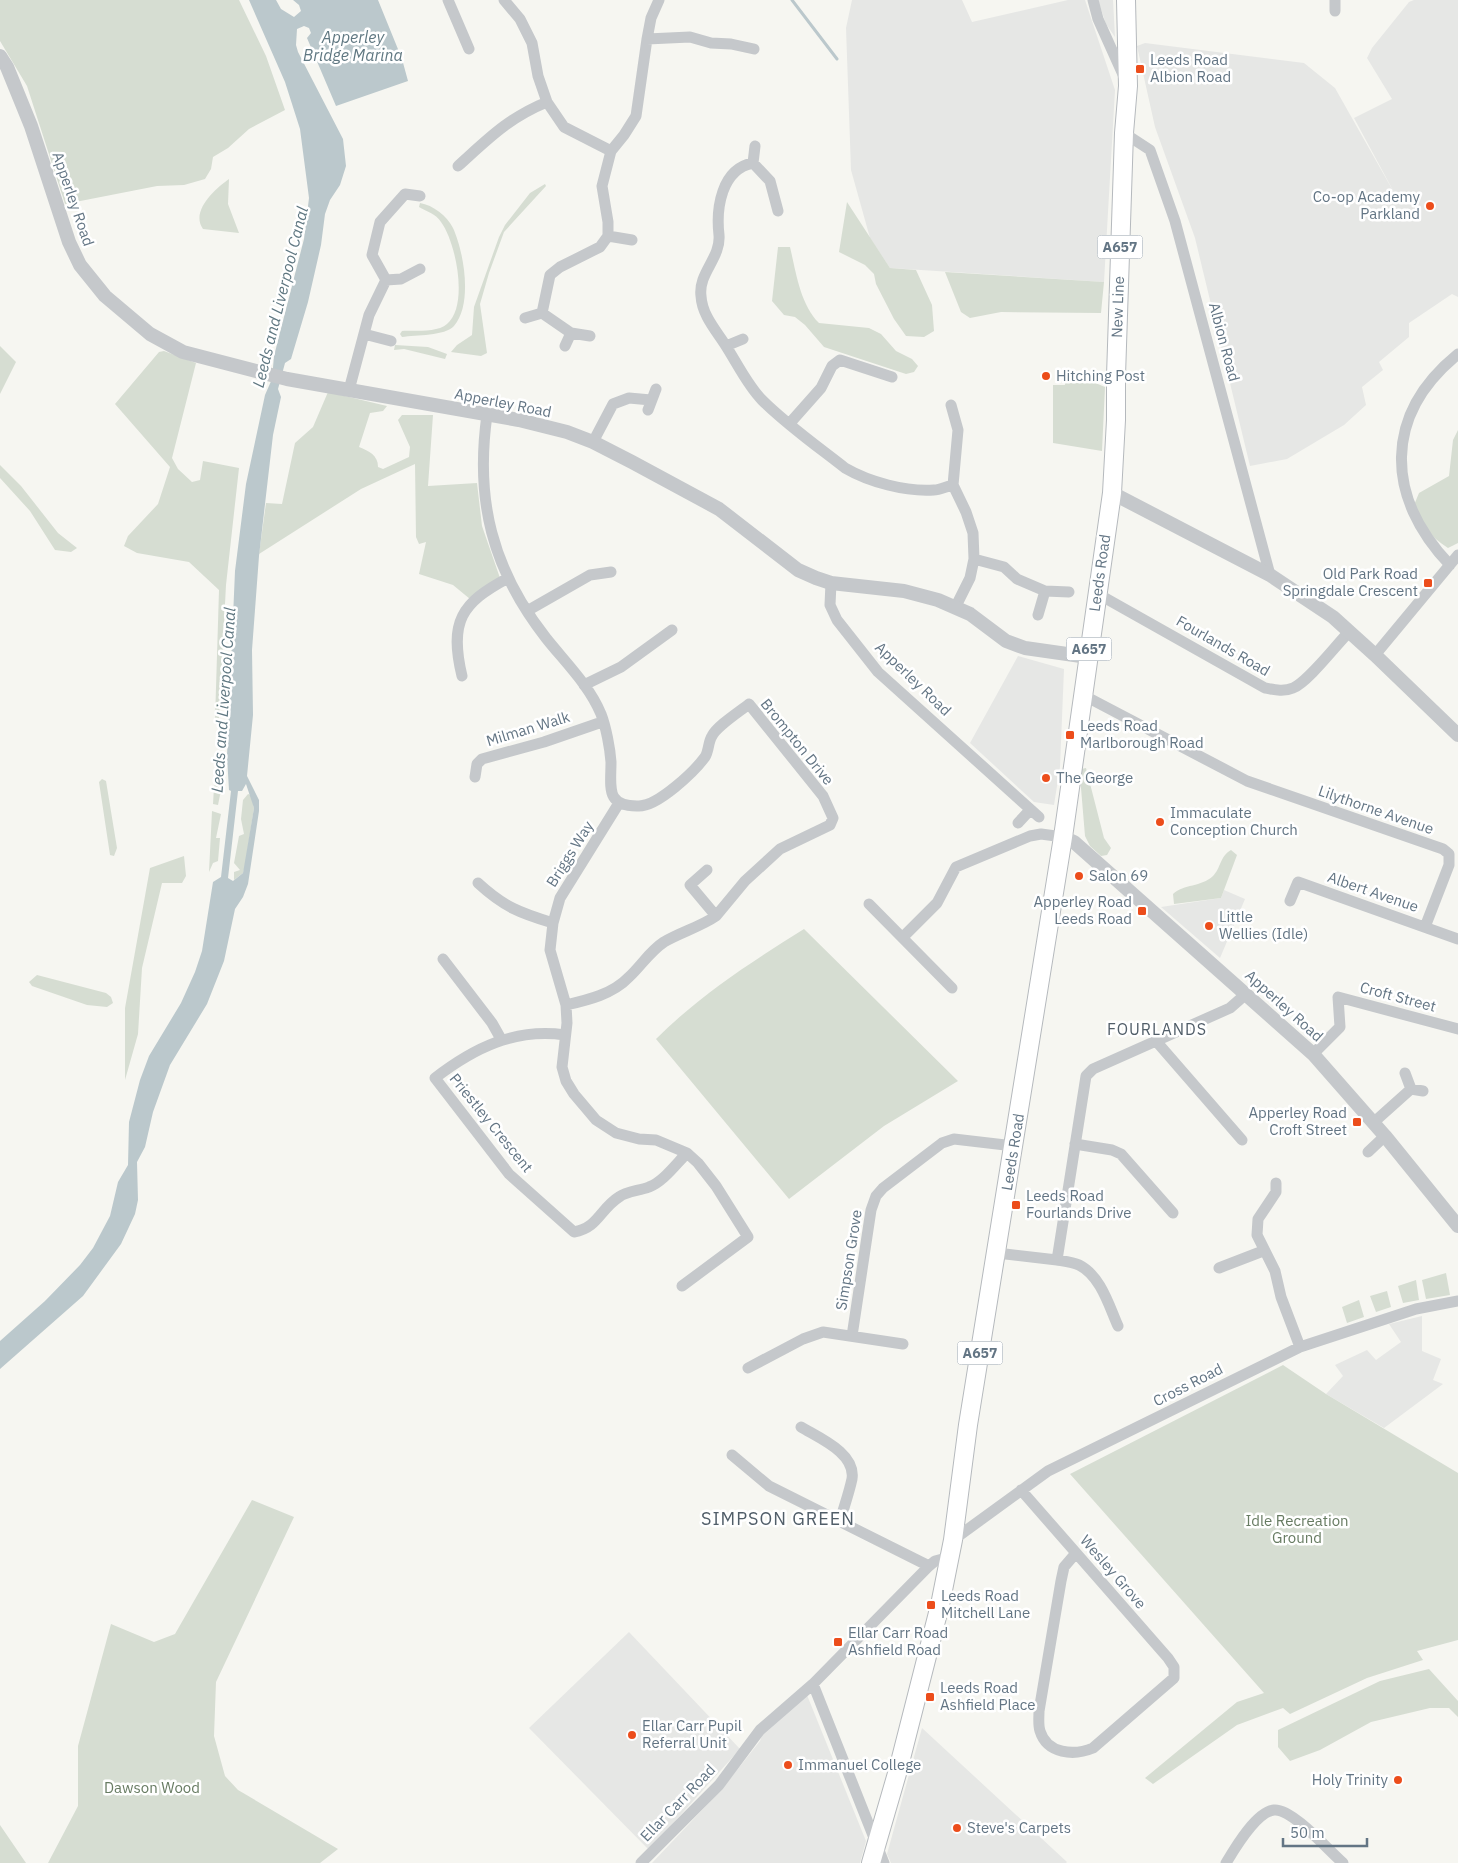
<svg xmlns="http://www.w3.org/2000/svg" width="1458" height="1863" font-family="'IBM Plex Sans',sans-serif">
<style>
.built{fill:#e6e7e5}
.green{fill:#d6ddd2}
.water{fill:#bbc8cc;fill-rule:evenodd}
.lines{fill:none;stroke-linecap:round;stroke-linejoin:round}
.stream{stroke:#bbc8cc;stroke-width:3}
.primary-casing{stroke:#b5b9bd;stroke-width:20}
.minor{stroke:#c5c8cb;stroke-width:11}
.tertiary{stroke:#c5c8cb;stroke-width:14}
.primary{stroke:#fff;stroke-width:18}
.poi-dot{fill:#ec4d1b;stroke:#fff;stroke-width:2}
.labels{text-anchor:middle;stroke-width:5;stroke-linejoin:round;paint-order:stroke}
.shield{fill:#fff;stroke:#929ea9;stroke-width:1}
.shield-label{font-size:14px;font-weight:bold;fill:#637584}
.poi-label{font-size:15px;fill:#637584;stroke:#fff;text-anchor:start}
.street-label{font-size:15px;fill:#637584;stroke:#fff}
.park-label{font-size:15px;fill:#677b62;stroke:#fff}
.water-label{font-size:16px;font-style:italic;fill:#5f7781;stroke:#fff}
.neighbourhood-label{font-size:16px;letter-spacing:1px;fill:#515e69;stroke:#fff}
.quarter-label{font-size:18px;letter-spacing:1px;fill:#515e69;stroke:#fff}
</style>
<rect width="100%" height="100%" fill="#f6f6f1"/>
<path class="built" d="M 852,0 L 962,0 L 972,22 L 1068,0 L 1085,0 L 1115,90 L 1104,282 L 890,268 L 870,238 L 851,170 L 846,28 Z
M 1098,0 L 1113,0 L 1115,37 L 1106,24 Z
M 1414,0 L 1458,0 L 1458,297 L 1452,294 L 1409,323 L 1409,337 L 1379,362 L 1383,370 L 1362,387 L 1366,405 L 1344,425 L 1287,459 L 1250,466 L 1195,238 L 1155,127 L 1137,46 L 1145,43 L 1304,63 L 1335,88 L 1396,196 L 1354,118 L 1392,99 L 1367,58 L 1372,48 L 1409,2 Z
M 1018,656 L 1064,669 L 1060,767 L 1054,805 L 1034,802 L 970,743 Z
M 1224,890 L 1245,899 L 1220,958 L 1161,907 L 1221,898 Z
M 1422,1316 L 1422,1351 L 1441,1359 L 1433,1380 L 1443,1384 L 1384,1428 L 1326,1394 L 1343,1376 L 1335,1365 L 1367,1350 L 1376,1360 L 1401,1342 L 1389,1324 Z
M 629,1632 L 740,1749 L 649,1850 L 529,1728 Z
M 807,1695 L 866,1841 L 860,1863 L 652,1863 L 722,1789 L 760,1741 L 763,1732 Z
M 922,1728 L 1067,1862 L 1066,1863 L 891,1863 L 887,1854 Z"/>
<path class="green" d="M 0,0 L 239,0 L 266,56 L 285,110 L 249,129 L 228,148 L 213,157 L 211,169 L 205,179 L 184,185 L 157,186 L 65,204 L 27,86 L 0,41 Z
M 229,179 L 228,204 L 239,233 L 203,229 C 190,211 216,188 229,179 Z
M 545,184 L 546,186 L 504,232 L 489,273 L 480,304 L 487,353 L 481,356 L 451,352 L 457,345 L 472,335 L 474,307 L 499,237 L 505,225 L 530,193 Z
M 847,202 L 890,268 L 916,270 L 932,305 L 934,331 L 924,337 L 906,336 L 894,319 L 876,284 L 874,274 L 865,265 L 839,252 Z
M 420,203 C 433,205 447,216 453,228 C 464,252 473,304 454,326 C 445,336 416,335 402,337 L 400,334 L 402,331 C 414,330 437,333 447,324 C 469,306 456,242 441,222 C 436,214 426,211 419,207 Z
M 778,247 L 790,247 C 796,272 800,304 819,323 L 869,328 L 881,334 L 896,351 L 912,359 L 918,366 L 914,372 L 906,374 L 824,347 L 805,325 L 795,317 L 784,315 L 772,301 Z
M 945,272 L 1104,282 L 1101,313 L 1001,312 L 970,318 L 961,312 Z
M 395,345 L 428,347 L 447,354 L 445,359 L 404,349 L 394,350 Z
M 0,346 L 16,362 L 0,394 Z
M 164,351 L 196,363 L 172,458 L 178,469 L 192,482 L 200,480 L 203,461 L 239,468 L 226,585 L 219,718 L 215,720 L 219,590 L 189,562 L 137,553 L 124,546 L 128,536 L 158,504 L 170,467 L 115,404 L 159,352 Z
M 1064,372 L 1076,375 L 1105,387 L 1102,451 L 1053,443 L 1053,385 L 1065,385 Z
M 328,392 L 387,406 L 383,411 L 370,413 L 359,447 C 369,451 378,455 378,467 L 383,469 L 409,457 L 410,447 L 398,420 L 402,415 L 433,415 L 428,486 L 477,483 L 482,526 L 500,578 L 470,599 L 453,585 L 419,574 L 426,542 L 419,544 L 416,537 L 415,464 L 361,489 L 259,554 L 266,503 L 282,504 L 295,443 L 313,427 Z
M 1458,430 L 1458,543 L 1448,548 C 1427,534 1425,527 1414,505 L 1419,493 L 1449,476 L 1453,440 Z
M 0,465 L 21,486 L 58,533 L 77,548 L 71,552 L 55,550 L 30,511 L 0,478 Z
M 222,765 L 225,789 L 220,795 L 218,805 L 213,804 L 214,787 Z
M 1086,768 L 1104,838 L 1111,848 L 1107,855 L 1101,856 L 1090,846 L 1085,836 L 1080,776 L 1081,769 Z
M 102,779 L 106,781 L 117,848 L 114,856 L 110,855 L 99,782 Z
M 248,794 L 251,795 L 254,808 L 245,866 L 243,873 L 234,880 L 234,872 L 240,870 L 234,863 L 239,836 L 244,834 L 241,819 L 243,800 Z
M 212,811 L 221,814 L 216,838 L 220,838 L 218,861 L 213,863 L 209,872 Z
M 1231,850 L 1237,855 L 1221,898 L 1174,904 L 1173,894 C 1184,884 1201,887 1213,876 C 1221,868 1220,856 1231,850 Z
M 184,856 L 186,876 L 182,883 L 162,883 L 142,968 L 138,1034 L 125,1080 L 125,1008 L 150,868 Z
M 804,929 L 958,1081 L 884,1126 L 789,1199 L 656,1039 C 700,995 751,962 804,929 Z
M 37,975 L 106,993 L 111,997 L 113,1003 L 107,1007 L 87,1005 L 32,986 L 29,982 Z
M 1446,1273 L 1450,1295 L 1426,1299 L 1422,1280 Z
M 1416,1280 L 1419,1300 L 1403,1303 L 1398,1286 Z
M 1387,1291 L 1391,1307 L 1376,1312 L 1370,1296 Z
M 1359,1300 L 1364,1317 L 1347,1323 L 1342,1307 Z
M 1283,1365 L 1326,1394 L 1458,1473 L 1458,1640 L 1417,1651 L 1423,1660 L 1367,1678 L 1290,1714 L 1283,1708 L 1237,1725 L 1153,1784 L 1145,1778 L 1237,1702 L 1264,1693 L 1070,1474 Z
M 252,1500 L 294,1517 L 216,1682 L 214,1736 L 225,1776 L 238,1790 L 338,1849 L 320,1863 L 48,1863 L 78,1806 L 78,1746 L 111,1624 L 154,1642 L 175,1634 Z
M 1429,1669 L 1458,1701 L 1458,1717 L 1449,1708 L 1430,1708 L 1371,1722 L 1320,1750 L 1290,1761 L 1278,1747 L 1278,1730 L 1380,1681 Z
M 0,1825 L 26,1863 L 0,1863 Z"/>
<path class="water" d="M 249,0 L 276,0 L 281,9 L 294,17 L 301,11 L 299,5 L 293,0 L 378,0 L 402,59 L 408,81 L 336,106 L 307,38 L 311,33 L 309,28 L 304,26 L 297,29 L 296,45 L 298,52 L 343,139 L 346,166 L 340,185 L 330,200 L 325,214 L 321,245 L 308,302 L 291,359 L 285,363 L 278,389 L 281,397 L 273,435 L 259,556 L 252,650 L 253,715 L 247,776 L 259,800 L 259,811 L 248,884 L 243,897 L 235,909 L 224,961 L 207,1004 L 170,1065 L 153,1112 L 145,1147 L 137,1162 L 138,1200 L 135,1214 L 121,1244 L 83,1296 L 0,1369 L 0,1341 L 45,1301 L 80,1265 L 93,1248 L 110,1216 L 118,1182 L 128,1165 L 129,1122 L 140,1080 L 149,1056 L 181,1003 L 195,972 L 202,951 L 213,882 L 221,877 L 231,791 L 229,790 L 227,756 L 235,571 L 246,484 L 265,395 L 272,379 L 274,356 L 304,239 L 309,198 L 300,129 L 285,82 ZM 246,784 L 254,808 L 243,873 L 233,881 L 228,878 L 238,791 L 242,791 Z"/>
<g class="lines">
<path class="stream" d="M 792,0 L 837,59"/>
<g class="primary-casing">
<path id="primary" d="M 871,1863 L 898,1770 L 940,1605 L 953,1540 L 968,1425 L 1063,837 L 1112,493 L 1116,420 L 1116,376 L 1124,133 L 1128,86 L 1126,0"/>
</g>
<path class="minor" d="M 448,0 L 469,49
M 504,0 L 520,19 L 532,43 L 538,76 L 547,102 L 564,127 L 611,151
M 659,0 L 651,18 L 647,39 L 690,37 L 711,43 L 731,44 L 754,49
M 1093,0 L 1098,19 L 1125,79
M 1335,11 L 1335,0
M 1124,133 L 1150,150 L 1175,221 L 1270,575
M 753,163 L 755,146
M 458,166 C 488,139 508,118 547,102
M 778,211 L 770,181 L 753,163 C 721,169 716,209 719,235 C 721,258 698,273 701,296 C 702,314 714,328 724,343 C 736,361 747,385 762,400 C 787,425 817,446 845,468 C 869,482 906,492 934,490 C 940,490 947,486 953,485
M 608,236 L 632,240
M 386,280 L 401,279 L 420,269
M 525,318 L 542,313
M 364,334 L 391,341
M 590,336 L 571,333 L 542,313 L 550,275 L 560,267 L 600,247 L 608,236 L 608,222 L 602,186 L 611,151 L 624,135 L 636,116 L 647,39
M 565,346 L 571,333
M 726,346 L 743,339
M 349,390 L 369,315 L 386,280 L 372,255 L 380,222 L 405,194 L 420,196
M 951,405 L 958,430 L 953,485 L 966,512 L 973,533 L 974,559 L 970,578 L 956,606
M 648,410 L 656,389
M 487,415 C 475,500 492,569 546,638 C 565,662 589,685 601,714 C 606,727 610,748 611,762 C 611,787 605,807 639,806 C 658,806 694,772 705,757 C 709,751 708,742 712,736 C 717,726 739,712 749,704 L 823,796 L 833,818 L 830,825 L 780,849 L 745,881 L 716,916 L 690,885 L 707,870
M 790,423 L 821,388 L 832,366 L 840,360 L 892,377
M 593,442 L 613,404 L 629,398 L 651,400
M 974,559 L 1004,567 L 1017,579 L 1045,591 L 1069,592
M 1450,565 C 1385,497 1383,415 1458,354
M 831,583 L 830,605 L 837,620 L 878,672 L 1039,817
M 1098,594 L 1265,688 C 1275,690 1284,692 1293,688 C 1308,682 1336,645 1349,632
M 527,611 L 590,575 L 611,572
M 1038,615 L 1045,591
M 1375,655 L 1458,555
M 462,676 C 449,622 461,603 508,578
M 584,685 L 621,667 L 672,630
M 1083,695 L 1247,781 L 1443,849 L 1449,854 L 1449,865 L 1425,927
M 475,777 L 477,764 L 482,759 L 544,742 L 602,722
M 619,803 L 560,898 L 553,923 L 550,950 L 566,1005 L 567,1023 L 562,1067 L 566,1081 L 574,1094 L 596,1120 L 616,1133 L 639,1139 L 656,1140 L 687,1153 L 698,1163 L 716,1186 L 748,1237 L 682,1286
M 1018,823 L 1030,810
M 478,883 C 504,907 520,913 553,923
M 1290,901 L 1298,882 L 1458,939
M 869,904 L 952,988
M 903,937 L 937,903 L 956,867 L 1030,836 L 1041,834 L 1063,837
M 443,959 L 492,1023 L 501,1039
M 566,1005 C 588,1000 613,994 629,977 C 641,966 650,951 664,942 C 681,932 700,927 716,916
M 565,1035 C 514,1028 474,1048 435,1078 L 509,1174 L 574,1232 C 598,1228 600,1209 619,1197 C 627,1191 639,1191 649,1187 C 663,1182 676,1164 687,1153
M 1156,1041 L 1242,1140
M 1313,1054 L 1340,1027 L 1338,997 L 1458,1029
M 1405,1073 L 1411,1089
M 1373,1123 L 1411,1089 L 1423,1091
M 1075,1144 L 1112,1150 L 1121,1154 L 1173,1213
M 1368,1152 L 1385,1136
M 1276,1183 L 1276,1192 L 1258,1219 L 1257,1235 L 1275,1271 L 1281,1297 L 1300,1347
M 997,1253 L 1057,1260 L 1086,1076 L 1093,1069 L 1230,1008 L 1246,994
M 1057,1260 C 1063,1261 1073,1262 1079,1265 C 1101,1276 1109,1306 1118,1326
M 1219,1268 L 1263,1251
M 852,1336 L 871,1210 L 876,1196 L 883,1188 L 942,1143 L 954,1139 L 1014,1146
M 748,1368 L 803,1339 L 823,1332 L 903,1344
M 801,1427 C 819,1438 856,1453 852,1479 C 849,1493 844,1507 840,1521
M 732,1455 L 769,1486 L 929,1566
M 1021,1490 L 1168,1658 L 1174,1667 L 1174,1678 L 1093,1748 C 1074,1756 1047,1754 1040,1731 C 1038,1725 1039,1717 1039,1711 L 1061,1581 L 1064,1567 L 1076,1553
M 953,1540 L 1048,1471 L 1300,1347 L 1416,1309 L 1458,1301
M 813,1684 L 884,1863
M 641,1863 L 719,1785 L 760,1730 L 813,1684 L 929,1566 L 935,1561 L 950,1557
M 1226,1863 C 1235,1848 1256,1812 1274,1810 C 1292,1808 1329,1851 1343,1863"/>
<path class="tertiary" d="M 0,56 L 7,67 L 31,126 L 69,242 L 80,265 L 105,296 L 150,334 L 183,352 L 287,379 L 519,420 L 567,432 L 593,442 L 632,462 L 719,509 L 798,570 L 816,578 L 831,583 L 904,591 L 938,600 L 970,614 L 1006,641 L 1025,648 L 1088,657
M 1112,493 L 1270,575 L 1333,617 L 1375,655 L 1458,735
M 1063,837 L 1074,842 L 1313,1054 L 1385,1136 L 1458,1226"/>
<use href="#primary" class="primary"/>
</g>
<g class="poi-dot">
<rect x="1135" y="64" width="10" height="10" rx="2.5"/>
<circle cx="1430" cy="206" r="5"/>
<circle cx="1046" cy="376" r="5"/>
<rect x="1423" y="578" width="10" height="10" rx="2.5"/>
<rect x="1065" y="730" width="10" height="10" rx="2.5"/>
<circle cx="1046" cy="778" r="5"/>
<circle cx="1160" cy="822" r="5"/>
<circle cx="1079" cy="876" r="5"/>
<rect x="1137" y="906" width="10" height="10" rx="2.5"/>
<circle cx="1209" cy="926" r="5"/>
<rect x="1352" y="1117" width="10" height="10" rx="2.5"/>
<rect x="1011" y="1200" width="10" height="10" rx="2.5"/>
<rect x="926" y="1600" width="10" height="10" rx="2.5"/>
<rect x="833" y="1637" width="10" height="10" rx="2.5"/>
<rect x="925" y="1692" width="10" height="10" rx="2.5"/>
<circle cx="632" cy="1735" r="5"/>
<circle cx="788" cy="1765" r="5"/>
<circle cx="1398" cy="1780" r="5"/>
<circle cx="957" cy="1828" r="5"/>
</g>
<g class="labels">
<g class="shield">
<rect x="1097.5" y="235.5" width="45" height="23" rx="4"/>
<rect x="1066.5" y="637.5" width="45" height="23" rx="4"/>
<rect x="957.5" y="1341.5" width="45" height="23" rx="4"/>
</g>
<g class="shield-label">
<text x="1120" y="252">A657</text>
<text x="1089" y="654">A657</text>
<text x="980" y="1358">A657</text>
</g>
<g class="poi-label">
<text x="1150" y="65">Leeds Road<tspan x="1150" dy="17">Albion Road</tspan></text>
<text x="1420" y="202" text-anchor="end">Co-op Academy<tspan x="1420" dy="17">Parkland</tspan></text>
<text x="1056" y="381">Hitching Post</text>
<text x="1418" y="579" text-anchor="end">Old Park Road<tspan x="1418" dy="17">Springdale Crescent</tspan></text>
<text x="1080" y="731">Leeds Road<tspan x="1080" dy="17">Marlborough Road</tspan></text>
<text x="1056" y="783">The George</text>
<text x="1170" y="818">Immaculate<tspan x="1170" dy="17">Conception Church</tspan></text>
<text x="1089" y="881">Salon 69</text>
<text x="1132" y="907" text-anchor="end">Apperley Road<tspan x="1132" dy="17">Leeds Road</tspan></text>
<text x="1219" y="922">Little<tspan x="1219" dy="17">Wellies (Idle)</tspan></text>
<text x="1347" y="1118" text-anchor="end">Apperley Road<tspan x="1347" dy="17">Croft Street</tspan></text>
<text x="1026" y="1201">Leeds Road<tspan x="1026" dy="17">Fourlands Drive</tspan></text>
<text x="941" y="1601">Leeds Road<tspan x="941" dy="17">Mitchell Lane</tspan></text>
<text x="848" y="1638">Ellar Carr Road<tspan x="848" dy="17">Ashfield Road</tspan></text>
<text x="940" y="1693">Leeds Road<tspan x="940" dy="17">Ashfield Place</tspan></text>
<text x="642" y="1731">Ellar Carr Pupil<tspan x="642" dy="17">Referral Unit</tspan></text>
<text x="798" y="1770">Immanuel College</text>
<text x="1388" y="1785" text-anchor="end">Holy Trinity</text>
<text x="967" y="1833">Steve's Carpets</text>
</g>
<g class="street-label">
<text transform="translate(73 199) rotate(71)" y="5">Apperley Road</text>
<text transform="translate(1118 307) rotate(-88)" y="5">New Line</text>
<text transform="translate(1224 342) rotate(75)" y="5">Albion Road</text>
<text transform="translate(503 403) rotate(11)" y="5">Apperley Road</text>
<text transform="translate(1100 573) rotate(-82)" y="5">Leeds Road</text>
<text transform="translate(1223 646) rotate(30)" y="5">Fourlands Road</text>
<text transform="translate(913 679) rotate(44)" y="5">Apperley Road</text>
<text transform="translate(528 729) rotate(-17)" y="5">Milman Walk</text>
<text transform="translate(797 742) rotate(51)" y="5">Brompton Drive</text>
<text transform="translate(1376 810) rotate(19)" y="5">Lilythorne Avenue</text>
<text transform="translate(570 854) rotate(-58)" y="5">Briggs Way</text>
<text transform="translate(1373 892) rotate(19)" y="5">Albert Avenue</text>
<text transform="translate(1398 997) rotate(15)" y="5">Croft Street</text>
<text transform="translate(1284 1006) rotate(42)" y="5">Apperley Road</text>
<text transform="translate(491 1123) rotate(51)" y="5">Priestley Crescent</text>
<text transform="translate(1013 1152) rotate(-81)" y="5">Leeds Road</text>
<text transform="translate(849 1260) rotate(-81)" y="5">Simpson Grove</text>
<text transform="translate(1188 1385) rotate(-27)" y="5">Cross Road</text>
<text transform="translate(1113 1572) rotate(49)" y="5">Wesley Grove</text>
<text transform="translate(678 1803) rotate(-46)" y="5">Ellar Carr Road</text>
</g>
<g class="park-label">
<text x="1297" y="1526">Idle Recreation<tspan x="1297" dy="17">Ground</tspan></text>
<text x="152" y="1793">Dawson Wood</text>
</g>
<g class="water-label">
<text x="353" y="43">Apperley<tspan x="353" dy="18">Bridge Marina</tspan></text>
<text transform="translate(280 297) rotate(-76)" y="6">Leeds and Liverpool Canal</text>
<text transform="translate(223 700) rotate(-86)" y="6">Leeds and Liverpool Canal</text>
</g>
<g class="neighbourhood-label">
<text x="1157" y="1035">FOURLANDS</text>
</g>
<g class="quarter-label">
<text x="778" y="1525">SIMPSON GREEN</text>
</g>
</g>
<path d="M1283 1838v8h84v-8" fill="none" stroke="#637584" stroke-width="2.5"/>
<text x="1290" y="1838" font-size="15" fill="#637584" stroke="#ffffff" stroke-width="4" paint-order="stroke">50 m</text>
</svg>
